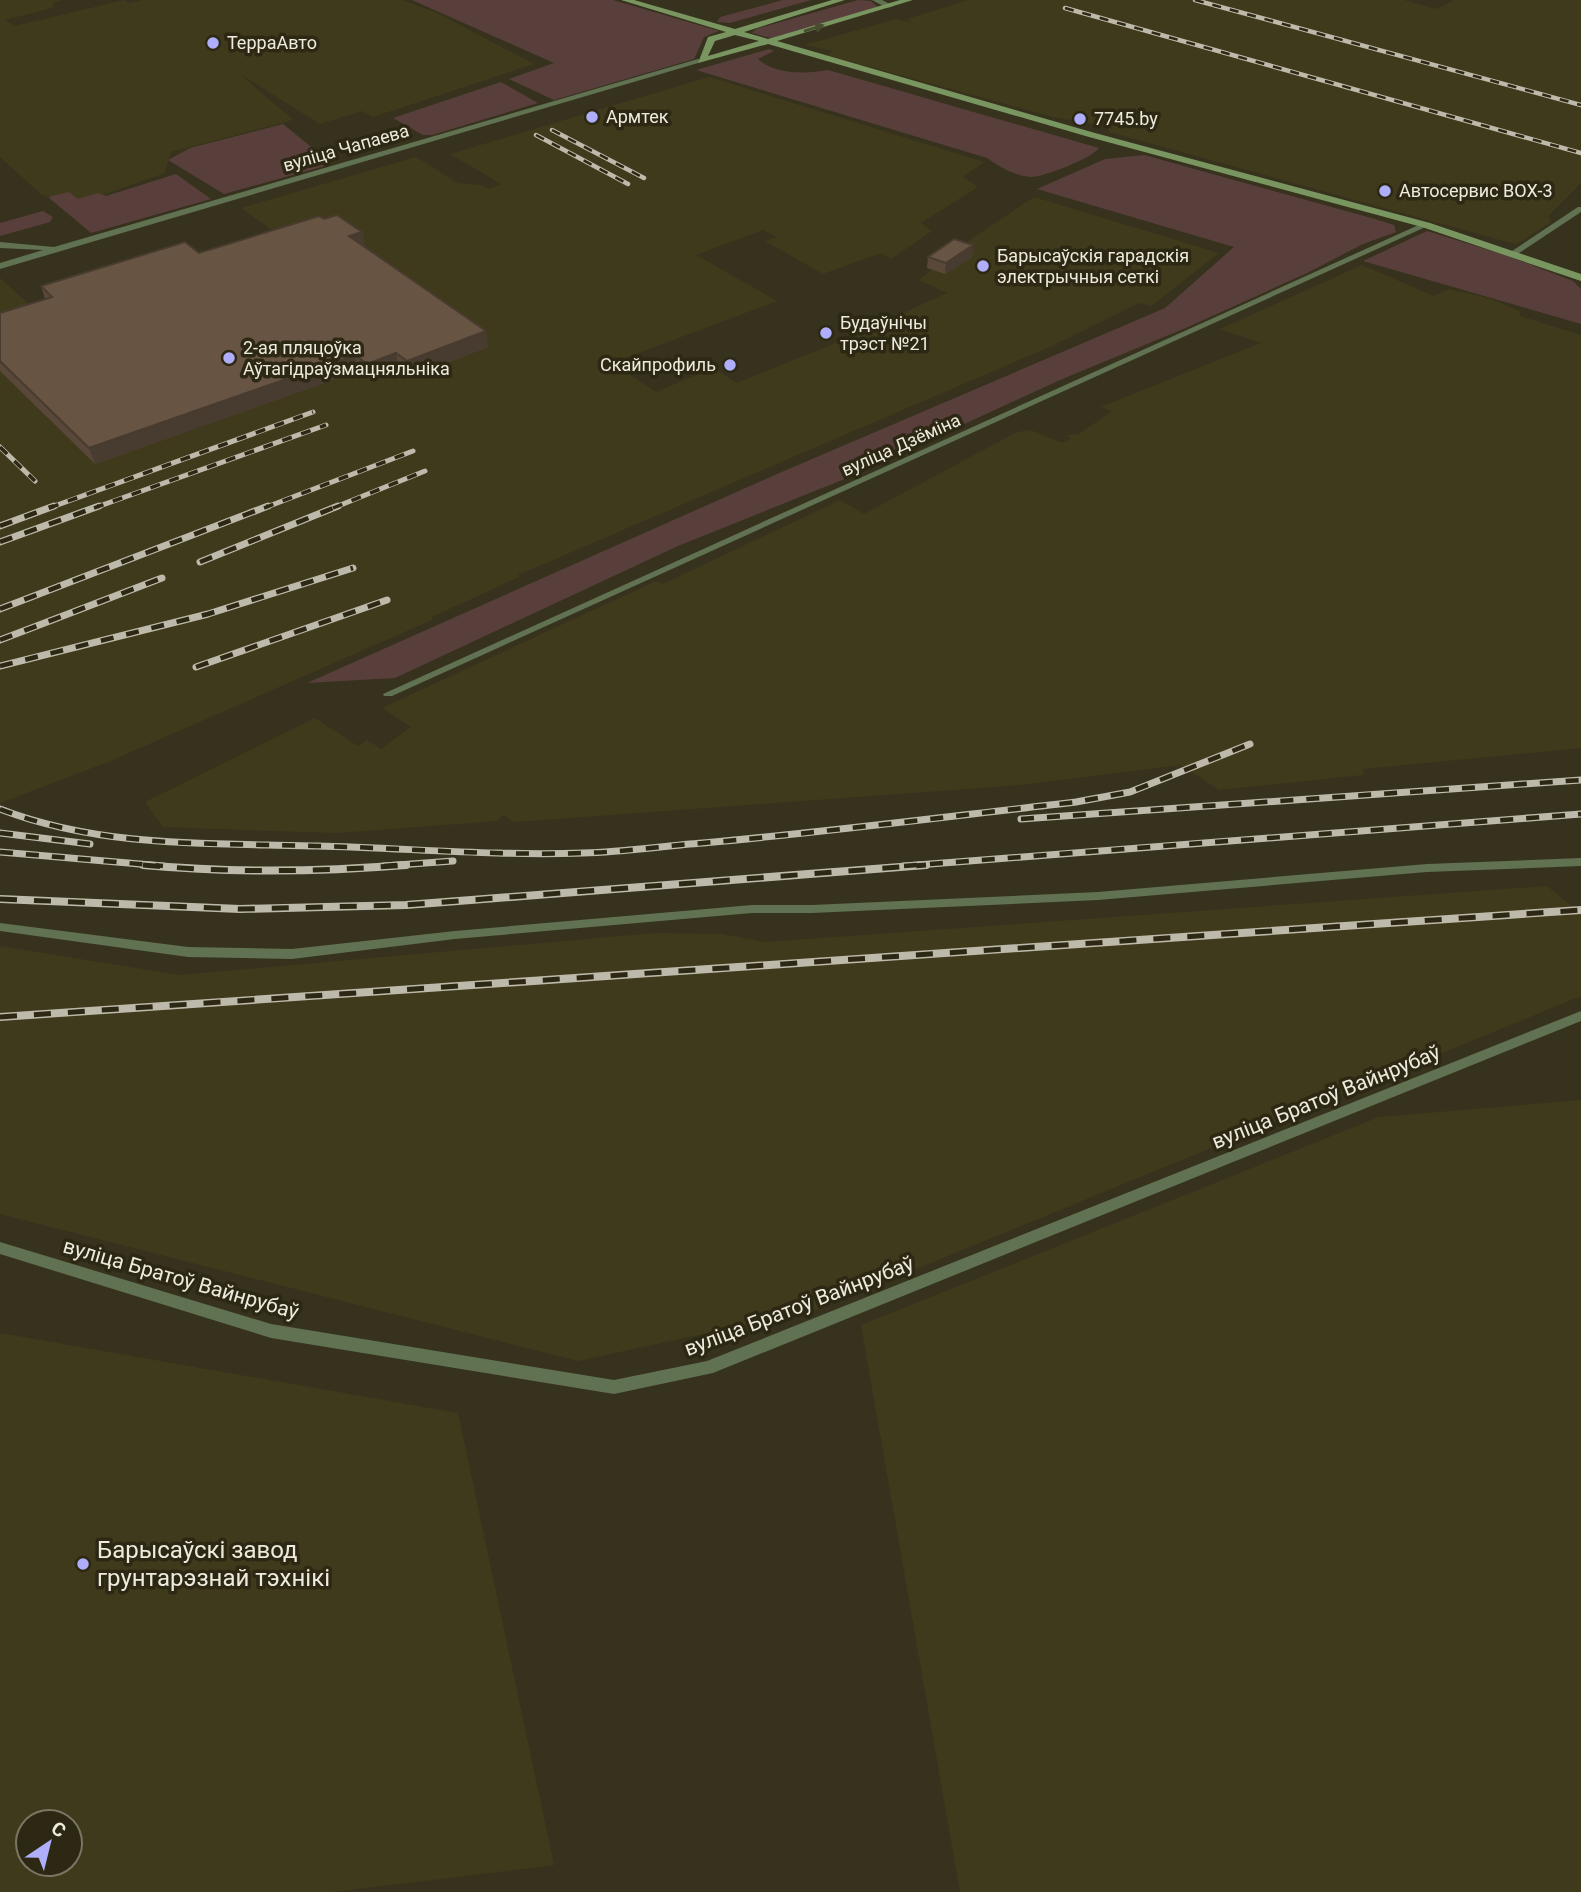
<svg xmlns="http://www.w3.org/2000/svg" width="1581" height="1892" font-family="Roboto,sans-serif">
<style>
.built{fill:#403a1c;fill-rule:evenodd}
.green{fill:#593f3b}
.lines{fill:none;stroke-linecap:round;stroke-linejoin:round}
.minor{fill:#607251;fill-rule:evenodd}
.tertiary{fill:#607251;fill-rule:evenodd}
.secondary{fill:#799660;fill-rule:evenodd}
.rail-far3-casing{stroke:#bebaab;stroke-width:4.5}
.rail-far2-casing{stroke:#bebaab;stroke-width:5}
.rail-far1-casing{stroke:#bebaab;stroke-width:7}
.rail-casing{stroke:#bebaab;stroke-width:8}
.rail-far3{stroke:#2d2813;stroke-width:2.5;stroke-dasharray:9;stroke-linecap:butt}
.rail-far2{stroke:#2d2813;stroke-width:3.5;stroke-dasharray:10;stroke-linecap:butt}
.rail-far1{stroke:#2d2813;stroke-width:4.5;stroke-dasharray:13;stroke-linecap:butt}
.rail{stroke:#2d2813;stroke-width:5;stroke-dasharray:17;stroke-linecap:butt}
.wall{fill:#59483a}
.shaded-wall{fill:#483b2f}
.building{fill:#675443;stroke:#483b2f;stroke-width:2}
.oneway{fill:#484e2e}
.poi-dot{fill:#aeaefa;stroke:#2d2813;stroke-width:2.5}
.labels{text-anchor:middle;stroke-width:7;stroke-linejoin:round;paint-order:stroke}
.far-poi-label{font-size:18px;fill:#eeebde;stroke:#2d2813;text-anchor:start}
.far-street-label{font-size:18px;fill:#eeebde;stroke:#2d2813}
.street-label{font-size:21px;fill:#eeebde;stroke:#2d2813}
.near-poi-label{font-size:24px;fill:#eeebde;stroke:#2d2813;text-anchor:start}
</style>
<rect width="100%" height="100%" fill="#37321d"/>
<path class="built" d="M 0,0 L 63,0 L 54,2 L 52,8 L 5,20 L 15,26 L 124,0 L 129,3 L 142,0 L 402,0 L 437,13 L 534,64 L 373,117 L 362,111 L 320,124 L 240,74 L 293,120 L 171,152 L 165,173 L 83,202 L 42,195 L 0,157 Z
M 968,0 L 1404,0 L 1435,9 L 1453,1 L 1451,0 L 1581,0 L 1581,183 L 1548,216 L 1551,222 L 1517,244 L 1511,243 L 1109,132 L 1109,127 L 1053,117 L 827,55 L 833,51 L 805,45 L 896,19 L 912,23 L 907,19 Z
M 709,77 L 984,162 L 963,177 L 978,187 L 921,223 L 932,231 L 891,259 L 881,253 L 823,274 L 765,241 L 777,237 L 763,230 L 696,255 L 777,301 L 612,363 L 656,392 L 713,368 L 737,383 L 848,338 L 947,293 L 919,280 L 931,270 L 928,268 L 1034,197 L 1219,253 L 1151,306 L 1139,303 L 1052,346 L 518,575 L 519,577 L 432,617 L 432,620 L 108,762 L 0,803 L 0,278 L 33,308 L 287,241 L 241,208 L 416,157 L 458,183 L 481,185 L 489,189 L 501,184 L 450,154 Z
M 1362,265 L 1434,296 L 1449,289 L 1488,298 L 1520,311 L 1520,316 L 1581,335 L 1581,748 L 1363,769 L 1363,775 L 1219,790 L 1181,765 L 1020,785 L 515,822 L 503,815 L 497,821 L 337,833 L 163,827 L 145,802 L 315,718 L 358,746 L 367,740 L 381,749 L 411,727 L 382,708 L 656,581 L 663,584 L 840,500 L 864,514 L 1017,432 L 1031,430 L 1062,443 L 1070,439 L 1067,435 L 1079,434 L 1112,411 L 1101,407 L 1261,343 L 1220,329 Z
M 1547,886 L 1581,914 L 1581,996 L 819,1309 L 578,1361 L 0,1214 L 0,946 L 179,975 L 655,933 L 722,934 L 765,942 Z
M 1581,1100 L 1581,1892 L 960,1892 L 861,1325 L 1379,1117 Z
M 0,1333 L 458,1413 L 554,1865 L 334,1892 L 0,1892 ZM 70,1822 L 70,1864 L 28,1864 L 28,1822 Z"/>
<path class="green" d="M 412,0 L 613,0 L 719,31 L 704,37 L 694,59 L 554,100 L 509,79 L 554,63 Z
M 783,0 L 811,0 L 730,23 L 717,22 L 720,17 Z
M 858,0 L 871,1 L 878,7 L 771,38 L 752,33 L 756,29 Z
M 769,49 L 774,51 L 758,59 C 775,75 807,74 828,70 L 1099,148 C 1093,158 1041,178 1030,177 C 1012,175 999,166 987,158 L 696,70 Z
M 501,82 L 538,103 L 432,135 L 423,135 L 393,118 Z
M 283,124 L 332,164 L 224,194 L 168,160 L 190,148 Z
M 1144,155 L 1375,219 L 1394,225 L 1396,232 L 1363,244 L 1307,273 L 1188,327 L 1060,380 L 847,478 L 678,546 L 395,678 L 307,683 L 777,474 L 1165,308 L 1234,247 L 1037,189 L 1105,159 Z
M 176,174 L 211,199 L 91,233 L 48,197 L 69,192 L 78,199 L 98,193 L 106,196 Z
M 43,211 L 53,217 L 50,222 L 0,236 L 0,223 Z
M 1427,231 L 1508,256 L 1573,281 L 1581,289 L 1581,324 L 1363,261 Z"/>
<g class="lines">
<path class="minor" d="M 1578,207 L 1581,207 L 1581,212 L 1516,255 L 1509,253 Z
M 1423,223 L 1430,225 L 392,696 L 384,696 L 383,694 Z
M 1581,858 L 1581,866 L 1427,872 L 1098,900 L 812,913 L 752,913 L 455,939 L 292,959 L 188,957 L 0,931 L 0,923 L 188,947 L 292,949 L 455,931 L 752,905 L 812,905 L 1098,892 L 1427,864 Z
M 1581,1011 L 1581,1021 L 713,1373 L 614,1394 L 271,1338 L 0,1254 L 0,1242 L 271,1324 L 614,1380 L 707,1361 Z"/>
<path class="tertiary" d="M 872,0 L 882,0 L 894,6 L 887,8 Z
M 698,59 L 705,61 L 0,269 L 0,263 L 43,250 L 0,248 L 0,242 L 54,247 Z"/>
<path class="secondary" d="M 621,0 L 634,0 L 735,29 L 832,0 L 845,0 L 744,32 L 768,39 L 900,0 L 913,0 L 777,41 L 1095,133 L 1430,223 L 1581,274 L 1581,281 L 1422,227 L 1089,137 L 768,44 L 698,63 L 708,37 L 726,32 ZM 735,35 L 759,41 L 708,56 L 715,41 Z"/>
<g class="rail-far3-casing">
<path id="rail-far3" d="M 1195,0 L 1581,105
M 1065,8 L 1581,153
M 552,130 L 644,178
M 536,135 L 628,184"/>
</g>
<g class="rail-far2-casing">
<path id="rail-far2" d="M 0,447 L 35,481
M 49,508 L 313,412
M 94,508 L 326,425
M 264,508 L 413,451
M 333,508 L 425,471"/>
</g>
<g class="rail-far1-casing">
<path id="rail-far1" d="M 0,526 L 54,506
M 0,542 L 99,506
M 200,562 L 338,506
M 0,609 L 268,506
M 0,640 L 162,578
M 0,666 L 208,614 L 353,568
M 196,667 L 387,600
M 0,809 C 101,848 210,843 317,846 C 406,848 494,856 583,853 C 623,852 663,846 703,843 C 827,832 952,816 1076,802 L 1130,792 L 1250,744
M 1021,819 L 1581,780
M 0,833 L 90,844
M 0,852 L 163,866
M 384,866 L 453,861
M 904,866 L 1581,814"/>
</g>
<g class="rail-casing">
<path id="rail" d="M 143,865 C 232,873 318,872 406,865
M 0,899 L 240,909 L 406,905 L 926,865
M 0,1017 L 1581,910"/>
</g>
<use href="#rail-far3" class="rail-far3"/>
<use href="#rail-far2" class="rail-far2"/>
<use href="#rail-far1" class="rail-far1"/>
<use href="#rail" class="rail"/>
</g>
<path class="wall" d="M 324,219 L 362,232 L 365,247 L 488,347 L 410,377 L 399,369 L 370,380 L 358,371 L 95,464 L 0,371 L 0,313 L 45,299 L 41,286 L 199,253 Z
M 973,245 L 972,257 L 945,274 L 927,268 L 928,257 Z"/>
<path class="shaded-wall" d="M 362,232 L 365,247 L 349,236 Z
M 973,245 L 972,257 L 945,274 L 946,263 Z
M 486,331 L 488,347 L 410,377 L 407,361 Z
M 396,353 L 399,369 L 370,380 L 367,364 Z
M 355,355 L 358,371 L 95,464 L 89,448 Z"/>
<path class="building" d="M 337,215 L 362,232 L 349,236 L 486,331 L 407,361 L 396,353 L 367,364 L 355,355 L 89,448 L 0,361 L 0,313 L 52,297 L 41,286 L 185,242 L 199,253 L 319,216 L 324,219 Z
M 954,239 L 973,245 L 946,263 L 928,257 Z"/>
<defs><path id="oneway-solid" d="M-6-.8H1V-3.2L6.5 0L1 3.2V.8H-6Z" transform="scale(1.75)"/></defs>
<use class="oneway" href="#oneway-solid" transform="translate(814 28) rotate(-17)"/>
<g class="poi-dot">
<circle cx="213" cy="43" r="7"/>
<circle cx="592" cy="117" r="7"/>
<circle cx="1080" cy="119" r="7"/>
<circle cx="1385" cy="191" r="7"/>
<circle cx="983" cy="266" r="7"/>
<circle cx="826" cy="333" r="7"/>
<circle cx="229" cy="358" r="7"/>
<circle cx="730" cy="365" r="7"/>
<circle cx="83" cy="1564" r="7"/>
</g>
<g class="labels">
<g class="far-poi-label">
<text x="227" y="49">ТерраАвто</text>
<text x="606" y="123">Армтек</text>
<text x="1094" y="125">7745.by</text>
<text x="1399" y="197">Автосервис BOX-3</text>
<text x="997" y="262">Барысаўскія гарадскія<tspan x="997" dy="21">электрычныя сеткі</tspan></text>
<text x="840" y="329">Будаўнічы<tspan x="840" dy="21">трэст №21</tspan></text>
<text x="243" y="354">2-ая пляцоўка<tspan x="243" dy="21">Аўтагідраўзмацняльніка</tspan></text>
<text x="716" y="371" text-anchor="end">Скайпрофиль</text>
</g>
<g class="far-street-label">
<text transform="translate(346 148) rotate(-16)" y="6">вуліца Чапаева</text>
<text transform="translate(901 445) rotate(-24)" y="6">вуліца Дзёміна</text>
</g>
<g class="street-label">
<text transform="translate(1326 1097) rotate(-22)" y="7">вуліца Братоў Вайнрубаў</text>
<text transform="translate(181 1279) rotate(16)" y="7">вуліца Братоў Вайнрубаў</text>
<text transform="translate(799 1306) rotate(-21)" y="7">вуліца Братоў Вайнрубаў</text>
</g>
<g class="near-poi-label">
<text x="97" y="1558">Барысаўскі завод<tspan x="97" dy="28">грунтарэзнай тэхнікі</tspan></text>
</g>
</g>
<g transform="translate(49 1843) rotate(35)"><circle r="33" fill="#2d2813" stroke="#7a7664" stroke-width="2"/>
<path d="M0-5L12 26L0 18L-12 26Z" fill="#aeaefa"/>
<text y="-10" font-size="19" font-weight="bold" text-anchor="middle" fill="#eeebde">С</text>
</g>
</svg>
